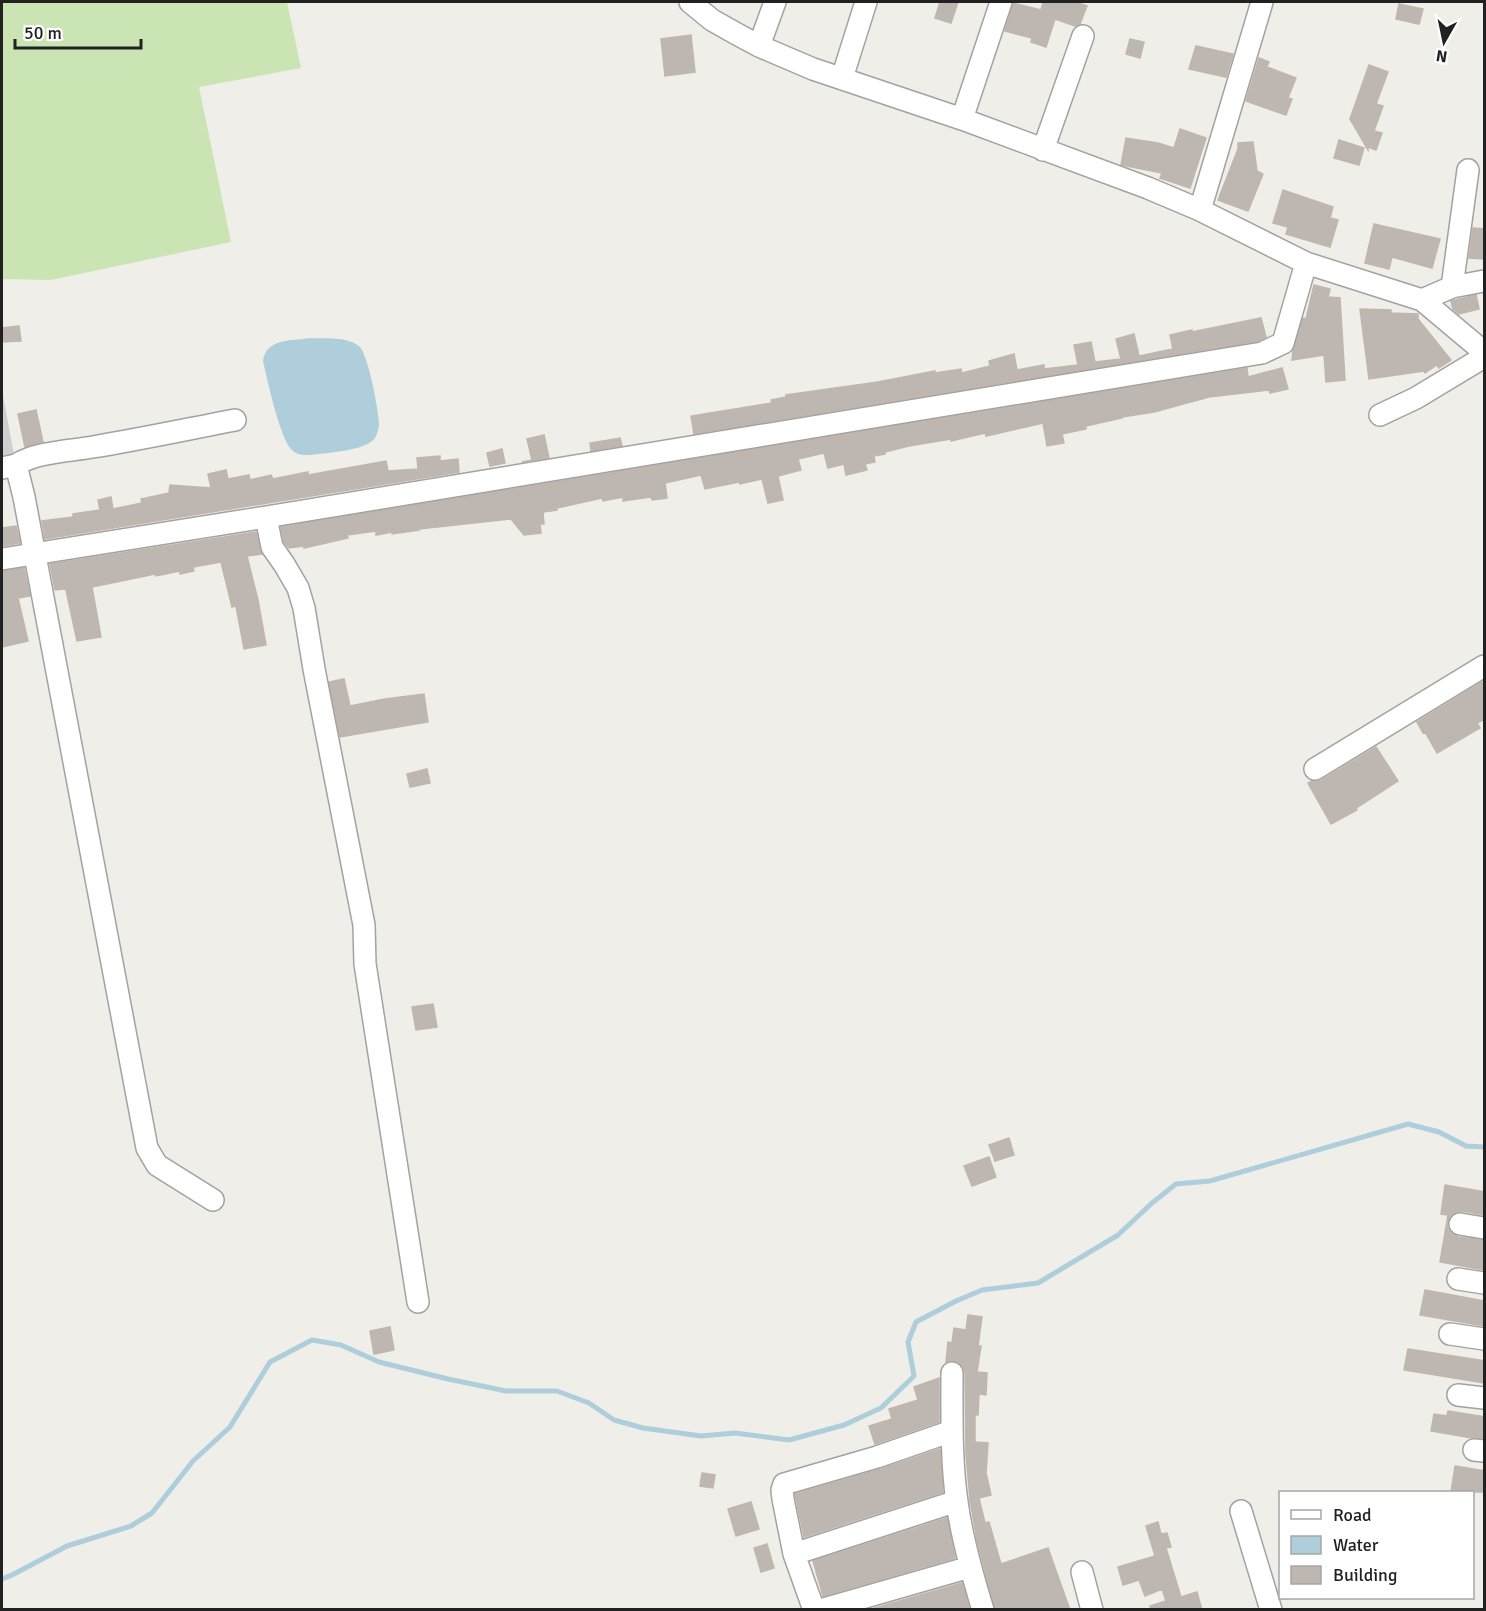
<svg xmlns="http://www.w3.org/2000/svg" width="1486" height="1611" font-family="Signika,sans-serif">
<style>
.religious{fill:#cfcfcf}
.grass{fill:#cae5b3}
.water{fill:#adceda}
.lines{fill:none;stroke-linecap:round;stroke-linejoin:round}
.stream{stroke:#adceda;stroke-width:5}
.building{fill:#beb7b1;stroke:#c1b6ac;stroke-width:1.5}
.minor-casing{stroke:#a2a2a2;stroke-width:24}
.minor{stroke:#fff;stroke-width:21}
</style>
<rect width="100%" height="100%" fill="#f0eee8"/>
<path class="religious" d="M 2,390 L 14,455 L 2,457 Z"/>
<path class="grass" d="M 2,2 L 287,2 L 301,68 L 199,87 L 231,242 L 51,280 L 2,279 Z"/>
<path class="water" d="M 310,338 C 327,339 345,336 359,346 C 368,353 379,412 379,425 C 378,431 377,437 372,441 C 361,451 325,453 310,455 C 303,455 297,455 292,450 C 280,440 267,378 263,361 C 266,338 292,341 310,338 Z"/>
<g class="lines">
<path class="stream" d="M 2,1579 L 12,1575 L 67,1546 L 131,1526 L 152,1513 L 193,1461 L 230,1427 L 270,1362 L 312,1340 L 341,1345 L 379,1362 L 448,1379 L 506,1391 L 557,1391 L 589,1403 L 614,1420 L 643,1428 L 701,1436 L 735,1433 L 789,1440 L 844,1425 L 881,1408 L 914,1376 L 908,1342 L 916,1322 L 956,1301 L 982,1290 L 1038,1283 L 1118,1235 L 1152,1203 L 1176,1184 L 1210,1181 L 1408,1124 L 1439,1132 L 1466,1146 L 1484,1147"/>
</g>
<path class="building" d="M 940,2 L 958,2 L 951,23 L 935,18 Z
M 1043,2 L 1076,2 L 1087,6 L 1080,24 L 1075,26 L 1055,19 L 1046,47 L 1031,42 L 1032,38 L 1005,31 L 1013,3 L 1041,10 Z
M 1399,4 L 1423,9 L 1419,24 L 1396,19 Z
M 691,35 L 695,72 L 665,76 L 661,39 Z
M 1130,39 L 1144,42 L 1140,58 L 1126,54 Z
M 1196,46 L 1233,54 L 1226,77 L 1189,69 Z
M 1259,58 L 1269,62 L 1267,67 L 1296,78 L 1288,98 L 1292,99 L 1286,115 L 1246,101 Z
M 1369,65 L 1388,72 L 1376,104 L 1383,106 L 1374,131 L 1382,133 L 1376,150 L 1368,147 L 1368,150 L 1350,119 Z
M 1180,129 L 1206,138 L 1190,188 L 1160,178 L 1162,173 L 1121,165 L 1126,138 L 1158,143 L 1174,148 Z
M 1339,140 L 1364,148 L 1359,165 L 1334,158 Z
M 1253,142 L 1257,171 L 1263,174 L 1248,211 L 1218,200 L 1238,149 L 1238,143 Z
M 1283,190 L 1333,207 L 1330,218 L 1338,220 L 1330,247 L 1286,234 L 1288,227 L 1273,223 Z
M 1374,224 L 1440,239 L 1432,268 L 1392,257 L 1389,269 L 1365,263 Z
M 1473,228 L 1485,229 L 1485,259 L 1469,258 Z
M 1314,285 L 1330,289 L 1328,297 L 1340,298 L 1345,380 L 1326,382 L 1324,355 L 1292,360 L 1293,350 L 1303,318 L 1306,319 Z
M 1476,295 L 1479,309 L 1459,314 L 1453,309 L 1451,301 Z
M 1360,309 L 1391,310 L 1391,313 L 1418,314 L 1418,319 L 1451,360 L 1439,368 L 1437,365 L 1425,373 L 1424,371 L 1369,379 Z
M 1261,318 L 1266,337 L 1258,341 L 694,434 L 691,416 L 772,403 L 771,400 L 786,397 L 786,395 L 878,382 L 935,371 L 935,373 L 961,369 L 962,373 L 990,366 L 989,361 L 1014,354 L 1017,370 L 1044,365 L 1044,369 L 1078,365 L 1074,345 L 1091,342 L 1095,362 L 1121,359 L 1116,339 L 1134,334 L 1139,356 L 1173,349 L 1170,335 L 1192,330 L 1192,332 Z
M 19,326 L 21,341 L 2,342 L 2,328 Z
M 1247,368 L 1248,377 L 1282,368 L 1288,389 L 1270,393 L 1269,390 L 1209,397 L 1154,412 L 1122,417 L 1122,418 L 1086,426 L 1086,429 L 1062,434 L 1064,443 L 1047,446 L 1043,423 L 986,436 L 985,433 L 951,441 L 951,439 L 909,446 L 885,452 L 885,454 L 874,456 L 875,462 L 865,464 L 867,470 L 846,475 L 844,464 L 828,468 L 824,453 L 798,459 L 801,470 L 778,476 L 783,500 L 768,503 L 762,479 L 740,484 L 739,482 L 705,489 L 701,475 L 665,483 L 667,498 L 652,500 L 651,497 L 623,501 L 623,497 L 603,501 L 602,498 L 557,508 L 557,510 L 543,512 L 544,524 L 540,524 L 541,533 L 524,535 L 511,519 L 419,529 L 419,530 L 392,534 L 392,532 L 376,535 L 376,531 L 347,535 L 348,538 L 304,548 L 304,546 L 289,548 L 284,542 L 281,527 Z
M 36,410 L 43,442 L 25,447 L 18,414 Z
M 544,435 L 549,458 L 522,462 L 532,460 L 527,439 Z
M 620,438 L 622,446 L 591,451 L 590,443 Z
M 502,449 L 505,463 L 490,466 L 487,453 Z
M 440,456 L 440,461 L 458,459 L 459,472 L 45,539 L 42,521 L 73,517 L 73,514 L 100,510 L 98,500 L 111,497 L 113,509 L 142,503 L 141,499 L 169,493 L 170,485 L 211,488 L 208,474 L 226,470 L 228,479 L 249,475 L 250,480 L 271,475 L 273,479 L 308,472 L 308,475 L 386,461 L 388,471 L 418,469 L 417,458 Z
M 16,526 L 20,543 L 2,546 L 2,528 Z
M 256,532 L 262,554 L 247,556 L 258,600 L 266,645 L 244,649 L 236,606 L 232,607 L 221,562 L 193,567 L 194,571 L 180,574 L 180,571 L 156,576 L 155,574 L 92,587 L 101,637 L 77,641 L 66,590 L 65,589 L 55,590 L 50,564 Z
M 24,568 L 30,596 L 18,598 L 28,641 L 2,647 L 2,571 Z
M 344,679 L 350,706 L 385,699 L 424,694 L 428,722 L 340,737 L 329,682 Z
M 1482,682 L 1485,687 L 1485,719 L 1477,723 L 1480,728 L 1437,753 L 1425,732 L 1423,733 L 1417,722 Z
M 1376,747 L 1398,781 L 1356,808 L 1357,810 L 1331,824 L 1308,783 L 1312,781 L 1322,780 Z
M 427,769 L 430,783 L 410,787 L 407,774 Z
M 433,1004 L 437,1027 L 416,1030 L 412,1007 Z
M 1009,1138 L 1014,1155 L 995,1161 L 989,1145 Z
M 989,1157 L 996,1177 L 972,1186 L 964,1166 Z
M 1445,1185 L 1485,1192 L 1485,1215 L 1462,1211 L 1456,1212 L 1450,1216 L 1447,1222 L 1448,1229 L 1452,1234 L 1458,1237 L 1485,1240 L 1485,1270 L 1440,1262 L 1448,1215 L 1441,1214 Z
M 1425,1290 L 1485,1301 L 1485,1326 L 1420,1315 Z
M 968,1315 L 982,1317 L 978,1346 L 981,1346 L 977,1372 L 987,1373 L 986,1395 L 979,1394 L 978,1415 L 975,1415 L 975,1442 L 988,1443 L 986,1473 L 991,1495 L 979,1498 L 985,1523 L 989,1522 L 1001,1564 L 1048,1548 L 1070,1610 L 995,1610 L 977,1540 L 970,1500 L 966,1454 L 965,1372 L 963,1366 L 958,1362 L 951,1360 L 946,1362 L 948,1342 L 952,1343 L 954,1328 L 966,1330 Z
M 390,1327 L 394,1350 L 374,1354 L 370,1331 Z
M 1408,1349 L 1485,1361 L 1485,1383 L 1404,1370 Z
M 939,1378 L 939,1422 L 875,1444 L 869,1426 L 892,1419 L 889,1409 L 918,1400 L 914,1387 Z
M 1448,1411 L 1485,1417 L 1485,1438 L 1472,1438 L 1431,1431 L 1434,1414 L 1447,1416 Z
M 940,1449 L 943,1492 L 804,1537 L 795,1494 L 881,1469 Z
M 1455,1466 L 1485,1471 L 1485,1492 L 1451,1492 Z
M 702,1473 L 715,1475 L 713,1488 L 700,1486 Z
M 751,1502 L 759,1529 L 736,1536 L 728,1509 Z
M 947,1518 L 955,1558 L 823,1596 L 813,1561 Z
M 1158,1522 L 1161,1534 L 1167,1533 L 1171,1547 L 1166,1548 L 1181,1597 L 1197,1592 L 1202,1610 L 1151,1610 L 1150,1606 L 1166,1601 L 1162,1589 L 1145,1596 L 1139,1580 L 1123,1585 L 1118,1567 L 1155,1556 L 1146,1526 Z
M 767,1544 L 774,1568 L 761,1572 L 754,1548 Z
M 962,1583 L 970,1610 L 868,1610 Z"/>
<g class="lines">
<g class="minor-casing">
<path id="minor" d="M 690,2 L 712,20 L 735,33 L 759,46 L 813,69 L 962,119 L 1148,188 L 1200,210 L 1306,263 L 1422,300 L 1484,352
M 759,46 L 775,2
M 842,78 L 866,2
M 962,119 L 1001,2
M 1043,150 L 1083,36
M 1200,210 L 1262,2
M 1452,287 L 1468,170
M 1422,300 L 1452,287 L 1484,281
M 1380,415 L 1416,398 L 1484,357
M 16,465 C 36,452 70,451 93,447 C 141,439 188,429 235,420
M 2,468 L 16,465 L 24,497 L 147,1148 L 157,1165 L 213,1200
M 266,517 L 272,547 L 284,564 L 298,588 L 304,608 L 314,669 L 364,925 L 365,964 L 418,1302
M 2,559 L 266,517 L 1262,353 L 1283,343 L 1306,263
M 1315,769 L 1484,666
M 1460,1224 L 1484,1228
M 1458,1279 L 1484,1283
M 1450,1334 L 1484,1339
M 952,1373 C 952,1416 951,1460 957,1502 C 962,1539 972,1574 983,1610
M 1458,1395 L 1484,1398
M 1474,1450 L 1484,1451
M 1241,1511 L 1271,1610
M 794,1554 L 957,1501
M 1082,1572 L 1092,1610
M 814,1610 L 794,1554 L 783,1499 L 782,1490 L 784,1484 L 877,1457 L 952,1431
M 820,1610 L 970,1567"/>
</g>
<use href="#minor" class="minor"/>
</g>
<rect width="1486" height="1611" fill="none" stroke="#212121" stroke-width="6"/>
<rect x="1279" y="1491" width="195" height="108" fill="#ffffff" stroke="#a6a6a6" stroke-width="1.5"/>
<rect x="1291" y="1510" width="30" height="9" fill="#ffffff" stroke="#a6a6a6" stroke-width="1.5"/>
<text x="1333" y="1521" font-size="18" fill="#212121">Road</text>
<rect x="1291" y="1536" width="30" height="18" fill="#adceda" stroke="#a6a6a6" stroke-width="1.5"/>
<text x="1333" y="1551" font-size="18" fill="#212121">Water</text>
<rect x="1291" y="1566" width="30" height="18" fill="#beb7b1" stroke="#a6a6a6" stroke-width="1.5"/>
<text x="1333" y="1581" font-size="18" fill="#212121">Building</text>
<g transform="translate(1444 42) rotate(189)" stroke="#ffffff" stroke-width="4.5" paint-order="stroke">
<path d="M0-4.5L10 22L0 15L-10 22Z" fill="#212121"/>
<text y="-9" font-size="16" font-weight="bold" text-anchor="middle" fill="#212121">N</text>
</g>
<path d="M15 39v9h126v-9" fill="none" stroke="#212121" stroke-width="3"/>
<text x="24" y="39" font-size="18" fill="#212121" stroke="#ffffff" stroke-width="4.5" paint-order="stroke">50 m</text>
</svg>
